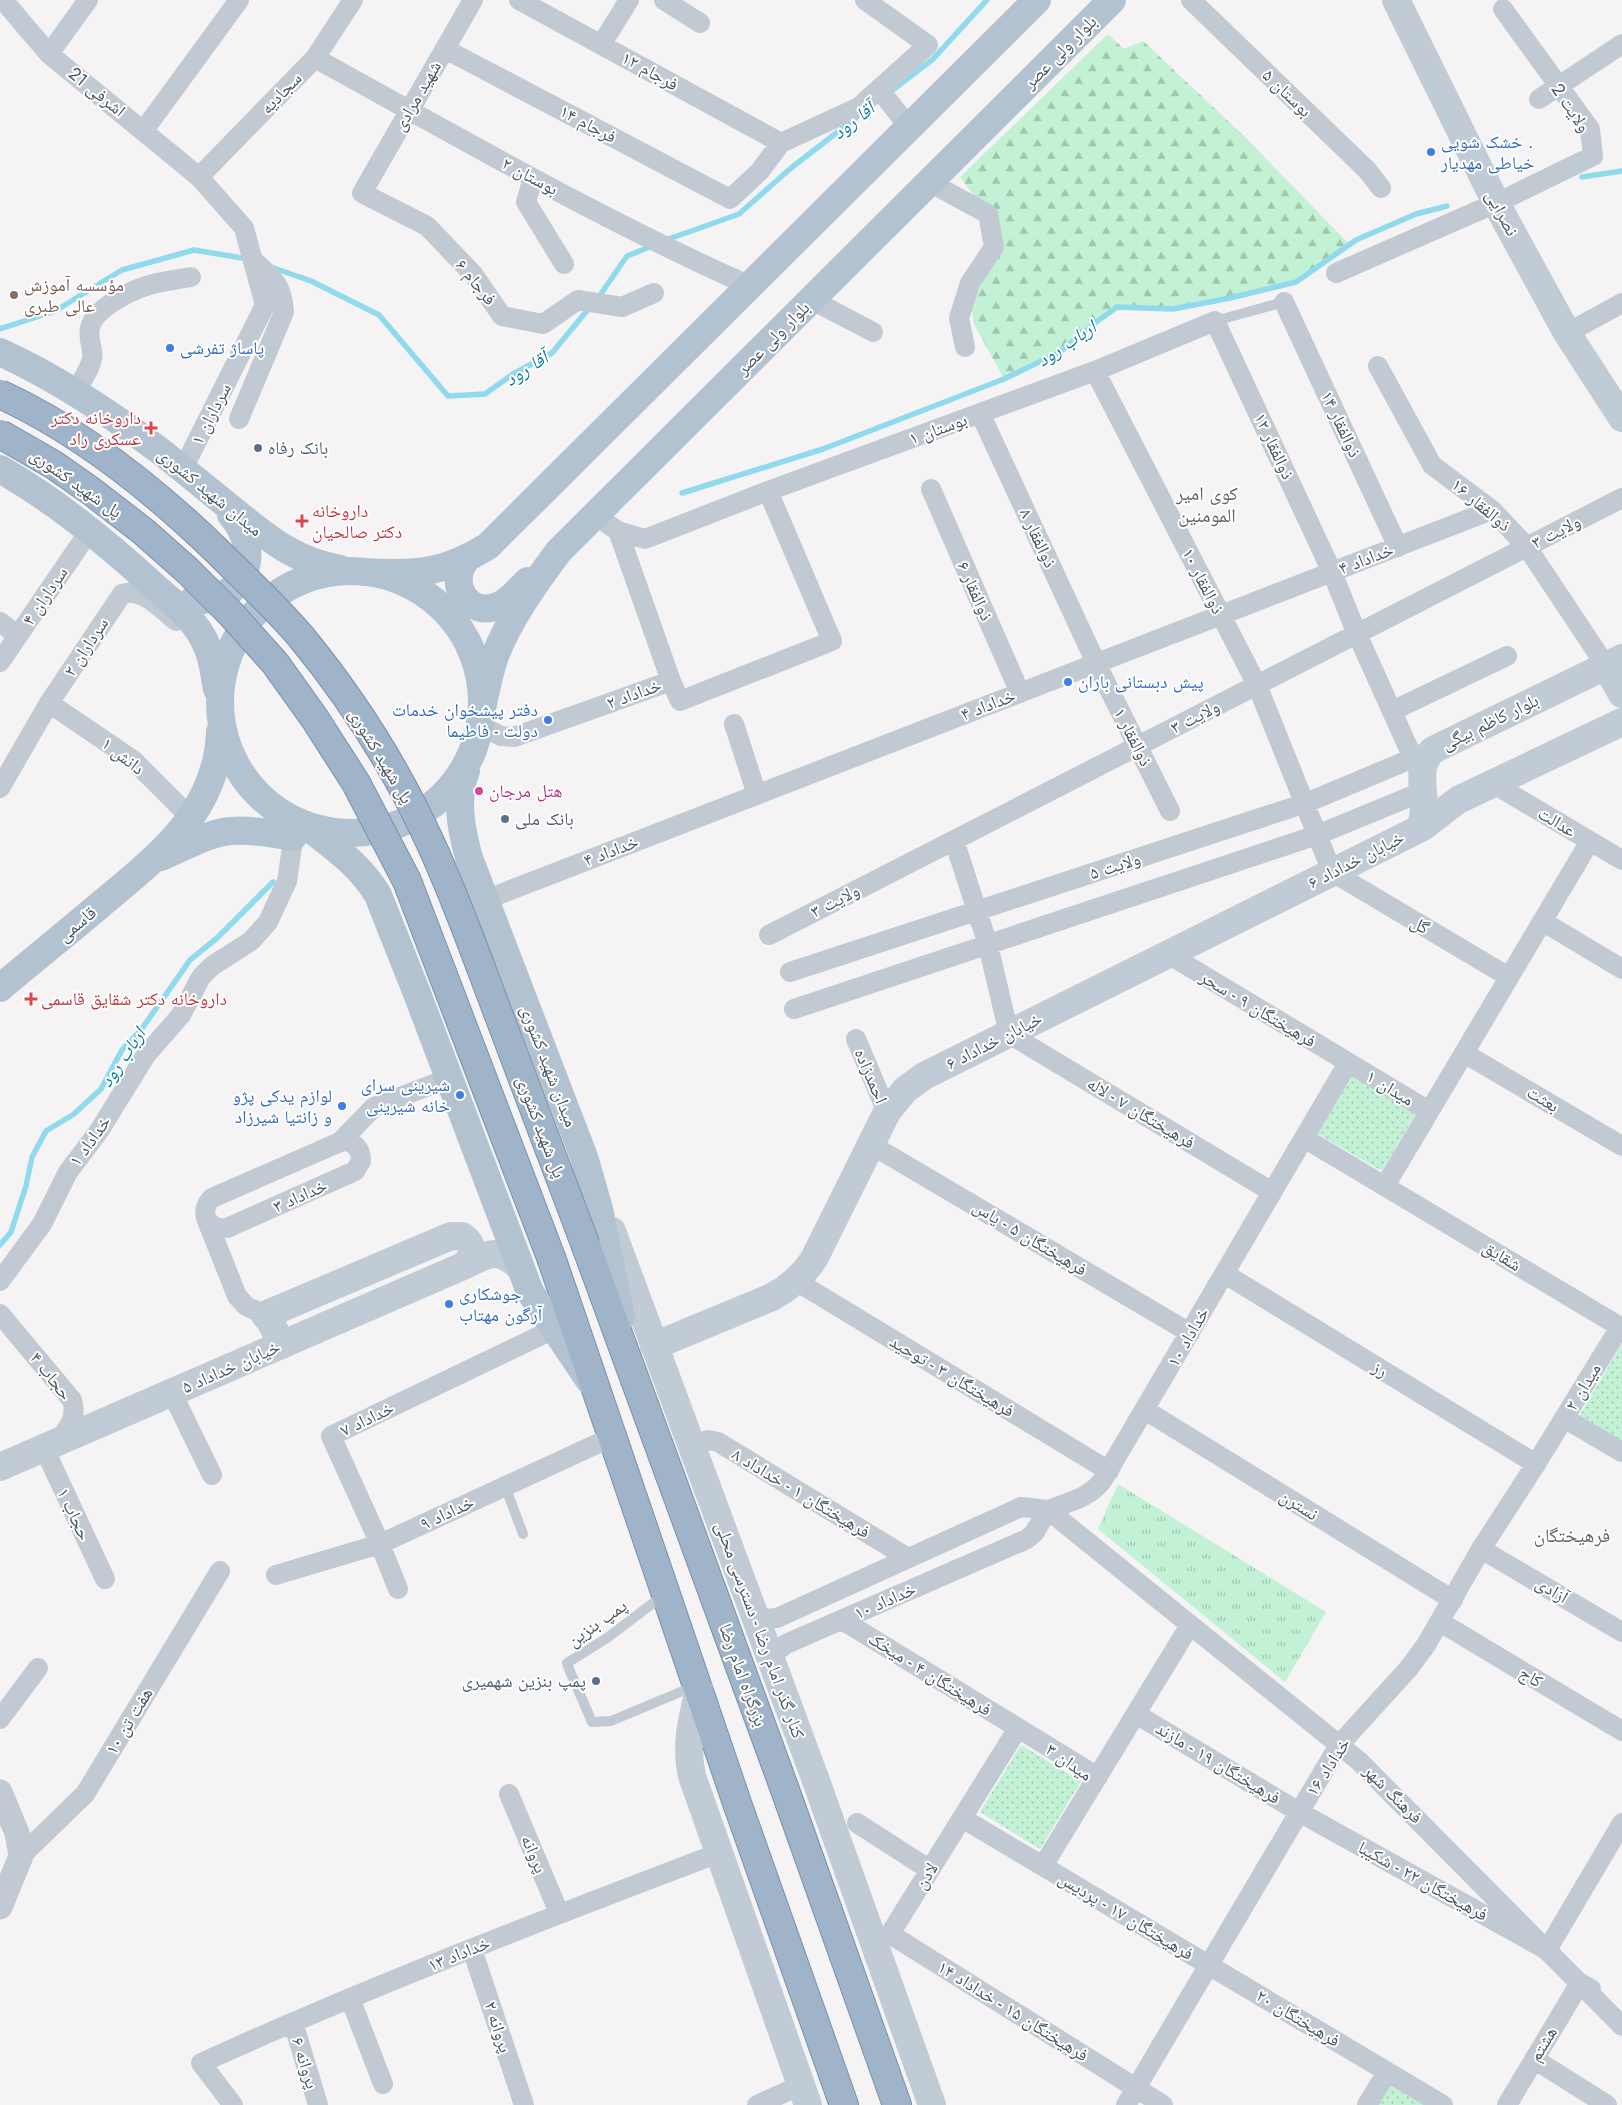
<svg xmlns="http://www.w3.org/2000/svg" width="1622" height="2105" font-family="Jost,'Noto Naskh Arabic',sans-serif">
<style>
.grass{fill:url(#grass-dots)}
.forest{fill:url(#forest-firs)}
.park{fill:url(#park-tufts)}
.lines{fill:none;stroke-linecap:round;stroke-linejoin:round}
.stream{stroke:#90daee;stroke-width:5.5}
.trunk-casing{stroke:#7690ad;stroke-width:30}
.service{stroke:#c1cad2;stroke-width:10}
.minor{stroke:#c1cad2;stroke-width:20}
.tertiary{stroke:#c1cad2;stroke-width:25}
.secondary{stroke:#c1cbd6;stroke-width:28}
.primary{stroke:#b3c2d1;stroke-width:28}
.trunk{stroke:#9fb4c9;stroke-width:28}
.trunk-bridge-casing{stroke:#7690ad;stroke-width:30;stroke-linecap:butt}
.trunk-bridge{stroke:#9fb4c9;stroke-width:28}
.shop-dot{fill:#3f7fe0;stroke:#fff;stroke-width:2}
.education-dot{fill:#8d6e63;stroke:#fff;stroke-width:2}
.health-dot{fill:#e0444e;stroke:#fff;stroke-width:2}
.service-dot{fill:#5c6f8a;stroke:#fff;stroke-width:2}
.hotel-dot{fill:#d1479c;stroke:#fff;stroke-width:2}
.labels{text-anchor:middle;stroke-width:4;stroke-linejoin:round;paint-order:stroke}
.street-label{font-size:18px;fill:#4a5661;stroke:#fff}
.shop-label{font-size:18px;fill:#366cbe;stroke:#fff;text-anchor:start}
.education-label{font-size:18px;fill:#785e54;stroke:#fff;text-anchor:start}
.health-label{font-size:18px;fill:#be3a42;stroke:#fff;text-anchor:start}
.service-label{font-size:18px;fill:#4e5e75;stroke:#fff;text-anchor:start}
.hotel-label{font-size:18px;fill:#b23c85;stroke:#fff;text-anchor:start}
.water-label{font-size:19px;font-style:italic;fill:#0c7c9b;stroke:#fff}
.neighbourhood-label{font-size:19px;fill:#5f6368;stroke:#fff}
</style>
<defs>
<pattern id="grass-dots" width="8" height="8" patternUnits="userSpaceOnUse" patternTransform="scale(1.25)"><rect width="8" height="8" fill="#c3f1d5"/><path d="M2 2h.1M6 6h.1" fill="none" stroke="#a0c6b0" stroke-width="1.8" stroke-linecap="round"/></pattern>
<pattern id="forest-firs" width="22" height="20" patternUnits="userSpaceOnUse" patternTransform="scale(1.25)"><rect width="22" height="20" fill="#c3f1d5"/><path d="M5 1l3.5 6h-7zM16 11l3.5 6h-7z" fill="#a0c6b0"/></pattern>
<pattern id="park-tufts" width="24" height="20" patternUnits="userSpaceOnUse" patternTransform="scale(1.25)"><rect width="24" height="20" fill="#c3f1d5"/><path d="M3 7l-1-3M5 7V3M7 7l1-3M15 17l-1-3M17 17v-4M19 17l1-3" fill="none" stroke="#a0c6b0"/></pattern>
</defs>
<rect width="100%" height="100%" fill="#f5f3f3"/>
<path class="grass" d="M 1352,1076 L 1416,1113 L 1382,1171 L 1318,1134 Z
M 1622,1344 L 1622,1441 L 1579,1416 Z
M 1021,1745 L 1081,1781 L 1040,1849 L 980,1812 Z
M 1388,2084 L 1425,2105 L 1376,2105 Z"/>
<path class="forest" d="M 1108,34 L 1124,49 L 1143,41 L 1244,136 L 1349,244 L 1296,282 L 1173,309 L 1117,307 L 1058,353 L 1004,379 L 974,324 L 968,288 L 994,246 L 989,216 L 960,177 Z"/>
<path class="park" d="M 1118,1484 L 1326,1612 L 1285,1682 L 1098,1529 Z"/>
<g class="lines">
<path class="stream" d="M 890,92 L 933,59 L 987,0
M 1582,177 L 1622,171
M 666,240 L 739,214 L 791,168 L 857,117
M 271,267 L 311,281 L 379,315 L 448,396 L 485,394 L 513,374 L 552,353 L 590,307
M 598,298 L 627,256 L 652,246
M 0,329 L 55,311 L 122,270 L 194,250 L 248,259
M 682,493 L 823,449 L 1004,379 L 1060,352 L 1092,325 L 1117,307 L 1173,309 L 1230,298 L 1296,282 L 1356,240 L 1416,214 L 1447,206
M 0,1245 L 11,1232 L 26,1186 L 32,1157 L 46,1131 L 74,1114 L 101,1089 L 122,1050 L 141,1030 L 190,960 L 217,938 L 273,882"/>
<g class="trunk-casing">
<path id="trunk" d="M 586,1246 L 784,1787 L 897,2105
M 552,1260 L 737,1803 L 844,2105"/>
</g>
<path class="service" d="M 1215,321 L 1284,302
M 505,1486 L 523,1534
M 665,1594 L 607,1638 L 567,1663 L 569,1669 L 592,1722 L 611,1721 L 697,1685"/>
<path class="minor" d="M 3,0 L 49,54 L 199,177 L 244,228 L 265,305 L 183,469
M 473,0 L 362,193 L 427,226 L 473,274 L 502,316 L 543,324 L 578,300 L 622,307 L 654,293
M 519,0 L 781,143
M 664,0 L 700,23
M 1191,0 L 1367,170 L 1381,188
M 1503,9 L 1590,129 L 1593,156 L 1507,198
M 601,45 L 629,0
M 445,49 L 730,199 L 759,172 L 781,143 L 859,107 L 928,45 L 865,0
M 49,54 L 88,0
M 315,58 C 458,137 600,219 750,286
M 879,89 L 909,127
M 1539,99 L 1622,44
M 144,130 L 239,0
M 199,177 L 315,58 L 353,0
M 533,178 L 526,202 L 564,264
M 929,182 L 988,214 L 994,247 L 970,283 L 959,318 L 965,347
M 1336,273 L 1496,203
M 812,300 L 873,332
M 1284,302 L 1398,547
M 1580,326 L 1622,303
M 1378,366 L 1432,465 L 1492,510 L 1527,547 L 1606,666
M 1095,371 L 1257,685 L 1332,872 L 1509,977
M 75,392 C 81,381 95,364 92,351 C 91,343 88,336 90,328 C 94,309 128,292 146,286 C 160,281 176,280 191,277
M 980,413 L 1096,663 L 1170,811
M 239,419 L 284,312 C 282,283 273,279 253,260
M 931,489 L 1020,693
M 595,515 L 618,531 L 645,539 L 768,491 L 1095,371 L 1215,321 L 1332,572 L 1357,634 L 1413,758
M 618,531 L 671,681
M 0,622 L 17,635
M 0,662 L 90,530
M 49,703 L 133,760 L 191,818
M 1392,711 L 1507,656
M 734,724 L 757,795
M 480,726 L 501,736 L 514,737 L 671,681 L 680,701 L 832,641 L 768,491
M 1492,783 L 1622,860
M 0,788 L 49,703 L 122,594 C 142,587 162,610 176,621
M 954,840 L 988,945 L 1009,1034 L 1272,1192
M 485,900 L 1492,510
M 1542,921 L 1622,969
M 769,935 L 1622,498
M 1168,954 L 1429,1111
M 790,972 L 1306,803 L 1425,753
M 794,1009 L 1317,835 L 1424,791
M 856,1039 L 887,1112
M 1464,1053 L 1622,1146
M 1304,1138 L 1622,1328
M 345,1141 C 356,1143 361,1150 361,1161 L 355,1171 L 227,1228 C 209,1231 197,1212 212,1198 L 340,1142 Z
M 340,1142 L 374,1107 L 449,1078
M 870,1144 L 1190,1333
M 1385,1186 L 1590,841
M 206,1218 L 237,1296 L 246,1306 L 265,1315
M 1225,1274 L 1536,1464
M 0,1281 L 42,1224 L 68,1172 L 99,1131 L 146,1055 L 181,1015 L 201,977 L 212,966 L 251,941 L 268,922 L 287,881 L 296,821
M 796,1281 L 1109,1471
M 0,1314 L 72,1400 C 78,1418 67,1430 56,1443
M 172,1393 L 212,1475
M 1145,1410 L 1453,1600
M 1564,1418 L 1622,1452
M 691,1445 L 708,1440 L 718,1442 L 908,1558
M 44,1448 L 105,1579
M 1048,1510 L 1359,1761 L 1622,2026
M 1048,1510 C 1069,1502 1091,1498 1104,1478 L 1348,1063
M 1481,1549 L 1622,1632
M 276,1575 L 380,1544 L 612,1437
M 398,1589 L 380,1544 L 331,1436 L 554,1329
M 754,1613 L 766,1619 L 777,1618 L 1021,1507 L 1048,1510 L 1034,1533 L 1027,1539 L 786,1644 L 776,1652 L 772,1662
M 842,1620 L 1098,1777
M 1440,1622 L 1622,1731
M 1136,1714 L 1299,1812 L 1547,1950 L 1622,1823
M 0,1719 L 38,1668
M 1018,1728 L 890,1934 L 1163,2105
M 509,1794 L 559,1913
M 962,1818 L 1443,2105
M 857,1823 L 930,1870
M 21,1856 L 85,1794 L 220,1571
M 1043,1866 L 1190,1625
M 472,1949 L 524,2105
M 350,1998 L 383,2084
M 293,2022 L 318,2105
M 1534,2059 L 1607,2105
M 233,2105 L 201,2063 C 371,1986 545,1919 719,1853
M 757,2105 L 801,2085
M 1126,2105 L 1339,1745 L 1409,1668 L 1426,1645 L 1481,1549 L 1536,1464 L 1620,1327
M 1367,2105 L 1387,2072
M 1507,2105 L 1580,1983 L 1591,1989"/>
<path class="tertiary" d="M 0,1792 L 17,1833 L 21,1856 L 0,1907"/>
<path class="secondary" d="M 1396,0 L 1496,203 L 1567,333 L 1622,418
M 1606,666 L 1622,694
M 1419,829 C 1433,804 1410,771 1433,750 L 1622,658
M 612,1231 L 815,1778 L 932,2105
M 461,1267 C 488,1255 494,1245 520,1267
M 654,1346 L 772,1297 C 791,1287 804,1275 815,1257 L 887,1112 L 905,1090 L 924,1076 L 1423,827 L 1458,800 L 1622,722
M 0,1467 L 461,1267 C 475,1259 475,1245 462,1236 L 451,1236 L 265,1315 L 270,1321 L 282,1345
M 699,1690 C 692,1719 685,1746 692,1776 L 808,2105"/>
<path class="primary" d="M 0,352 C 59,379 113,415 164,454 C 189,474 213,494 238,514 C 270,540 298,562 340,569
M 0,469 C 56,501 105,541 153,585 C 172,602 196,620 206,644 C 213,658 214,674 217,689
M 468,557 C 447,579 464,616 495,607 C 508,604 518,590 528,581
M220 702a131 131 0 1 1 262 0a131 131 0 1 1-262 0Z
M 363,572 C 413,575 444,574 488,546 L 1037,0
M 193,600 C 245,604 264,551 231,515
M 482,708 C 486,691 489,673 495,656 C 509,619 535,583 559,551 L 1112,0
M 466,771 C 455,800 461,828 469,858 L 584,1157 L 599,1209 L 621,1317
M 312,830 C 338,850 361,867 378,895 L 418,996 L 530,1292 L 589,1380
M 161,857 C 183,848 207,833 231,831 C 251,829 273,834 293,837
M 0,988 C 33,960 67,933 100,905 C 157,857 217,813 220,732"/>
<use href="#trunk" class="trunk"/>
<g class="trunk-bridge-casing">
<path id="trunk-bridge" d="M 0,394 C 80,431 153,489 216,550 C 245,579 276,607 302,638 C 352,699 397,770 430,842 C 457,900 478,961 501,1021 C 529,1096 558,1171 586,1246
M 0,434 L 54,465 L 91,491 L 144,532 L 188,571 L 231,614 L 275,663 L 315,719 L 356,783 L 407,881 L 552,1260"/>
</g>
<use href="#trunk-bridge" class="trunk-bridge"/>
</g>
<g class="shop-dot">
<circle cx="1431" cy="152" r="5"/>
<circle cx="170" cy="348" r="5"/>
<circle cx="1068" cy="682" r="5"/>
<circle cx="548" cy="720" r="5"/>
<circle cx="460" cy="1095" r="5"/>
<circle cx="342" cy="1106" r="5"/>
<circle cx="449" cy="1304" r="5"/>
</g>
<circle class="education-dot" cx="14" cy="295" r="5"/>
<g class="health-dot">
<path d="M148.5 420.5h5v5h5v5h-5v5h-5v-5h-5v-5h5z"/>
<path d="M299.5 513.5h5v5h5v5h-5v5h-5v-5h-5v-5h5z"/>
<path d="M28.5 991.5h5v5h5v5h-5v5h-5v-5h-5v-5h5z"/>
</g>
<g class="service-dot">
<circle cx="258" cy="448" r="5"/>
<circle cx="505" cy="819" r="5"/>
<circle cx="596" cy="1681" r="5"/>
</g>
<circle class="hotel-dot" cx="479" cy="791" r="5"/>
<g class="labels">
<g class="street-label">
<text transform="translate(1060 52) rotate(-45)" y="6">بلوار ولی عصر</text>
<text transform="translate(650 71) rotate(29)" y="6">فرجام ۱۲</text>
<text transform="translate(97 92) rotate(39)" y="6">اشرفی 21</text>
<text transform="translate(281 93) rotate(-46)" y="6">سجادیه</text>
<text transform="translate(1287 93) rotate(44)" y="6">بوستان ۵</text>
<text transform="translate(417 96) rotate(-60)" y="6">شهید مرادی</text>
<text transform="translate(1571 108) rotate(56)" y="6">ولایت 2</text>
<text transform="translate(588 124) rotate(28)" y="6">فرجام ۱۴</text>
<text transform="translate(530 176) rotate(28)" y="6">بوستان ۲</text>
<text transform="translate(1502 213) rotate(62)" y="6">نصرایی</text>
<text transform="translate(476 282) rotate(51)" y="6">فرجام ۶</text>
<text transform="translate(773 338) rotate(-45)" y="6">بلوار ولی عصر</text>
<text transform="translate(211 414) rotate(-63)" y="6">سرداران ۱</text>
<text transform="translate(1341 424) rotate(65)" y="6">ذوالفقار ۱۴</text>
<text transform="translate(938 429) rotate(-20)" y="6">بوستان ۱</text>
<text transform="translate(1274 446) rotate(65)" y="6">ذوالفقار ۱۲</text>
<text transform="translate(76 483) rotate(35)" y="6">پل شهید کشوری</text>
<text transform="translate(210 492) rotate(39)" y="6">میدان شهید کشوری</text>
<text transform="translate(1481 505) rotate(40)" y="6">ذوالفقار ۱۶</text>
<text transform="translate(1556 532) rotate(-27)" y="6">ولایت ۳</text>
<text transform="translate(1038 538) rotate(65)" y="6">ذوالفقار ۸</text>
<text transform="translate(1366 559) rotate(-21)" y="6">خداداد ۴</text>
<text transform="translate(1203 581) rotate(63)" y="6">ذوالفقار ۱۰</text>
<text transform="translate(975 591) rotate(66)" y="6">ذوالفقار ۶</text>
<text transform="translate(45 596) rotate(-56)" y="6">سرداران ۴</text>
<text transform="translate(86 647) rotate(-57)" y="6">سرداران ۲</text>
<text transform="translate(634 694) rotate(-20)" y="6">خداداد ۲</text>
<text transform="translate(988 705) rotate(-21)" y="6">خداداد ۴</text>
<text transform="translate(1195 717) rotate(-27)" y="6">ولایت ۳</text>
<text transform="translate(1490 722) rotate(-26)" y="6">بلوار کاظم بیگی</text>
<text transform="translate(1133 737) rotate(63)" y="6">ذوالفقار ۱</text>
<text transform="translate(123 756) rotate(38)" y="6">دانش ۱</text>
<text transform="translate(381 756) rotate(59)" y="6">پل شهید کشوری</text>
<text transform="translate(1557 822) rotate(31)" y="6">عدالت</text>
<text transform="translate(611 851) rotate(-21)" y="6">خداداد ۴</text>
<text transform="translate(1356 860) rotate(-27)" y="6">خیابان خداداد ۶</text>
<text transform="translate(1115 866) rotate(-18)" y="6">ولایت ۵</text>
<text transform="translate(835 901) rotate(-27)" y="6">ولایت ۳</text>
<text transform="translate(77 924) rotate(-40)" y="6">قاسمی</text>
<text transform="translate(1420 925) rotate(31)" y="6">گل</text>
<text transform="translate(1258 1009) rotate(31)" y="6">فرهیختگان ۹ - سحر</text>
<text transform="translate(994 1041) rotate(-27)" y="6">خیابان خداداد ۶</text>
<text transform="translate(549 1066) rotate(69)" y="6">میدان شهید کشوری</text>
<text transform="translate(871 1076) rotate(67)" y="6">احمدزاده</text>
<text transform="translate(1390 1088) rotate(31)" y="6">میدان ۱</text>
<text transform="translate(1543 1099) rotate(31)" y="6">بعثت</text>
<text transform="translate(1141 1113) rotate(31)" y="6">فرهیختگان ۷ - لاله</text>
<text transform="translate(541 1127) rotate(69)" y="6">پل شهید کشوری</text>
<text transform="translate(90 1141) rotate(-54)" y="6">خداداد ۱</text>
<text transform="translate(300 1196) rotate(-24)" y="6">خداداد ۳</text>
<text transform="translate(1030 1238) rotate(31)" y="6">فرهیختگان ۵ - یاس</text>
<text transform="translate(1502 1256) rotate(31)" y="6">شقایق</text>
<text transform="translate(1188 1337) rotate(-60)" y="6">خداداد ۱۰</text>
<text transform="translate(231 1367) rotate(-24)" y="6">خیابان خداداد ۵</text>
<text transform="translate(1380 1369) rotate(31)" y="6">رز</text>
<text transform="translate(51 1376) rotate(52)" y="6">حجاب ۴</text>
<text transform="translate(952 1376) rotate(31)" y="6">فرهیختگان ۳ - توحید</text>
<text transform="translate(1583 1387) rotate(-59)" y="6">میدان ۲</text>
<text transform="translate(367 1419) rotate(-26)" y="6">خداداد ۷</text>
<text transform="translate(801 1493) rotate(31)" y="6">فرهیختگان ۱ - خداداد ۸</text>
<text transform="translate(1299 1505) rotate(32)" y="6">نسترن</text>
<text transform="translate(447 1513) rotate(-25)" y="6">خداداد ۹</text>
<text transform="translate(74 1514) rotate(65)" y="6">حجاب ۱</text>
<text transform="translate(1552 1590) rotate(31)" y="6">آزادی</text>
<text transform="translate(885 1601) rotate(-24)" y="6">خداداد ۱۰</text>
<text transform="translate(597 1623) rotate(-35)" y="6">پمپ بنزین</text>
<text transform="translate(760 1630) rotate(70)" y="6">کنار گذر امام رضا - دسترسی محلی</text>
<text transform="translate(930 1674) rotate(32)" y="6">فرهیختگان ۴ - میخک</text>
<text transform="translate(743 1675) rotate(70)" y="6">بزرگراه امام رضا</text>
<text transform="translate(1531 1677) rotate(31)" y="6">کاج</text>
<text transform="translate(129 1721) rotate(-59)" y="6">هفت تن ۱۰</text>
<text transform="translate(1069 1762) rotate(35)" y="6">میدان ۳</text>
<text transform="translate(1218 1763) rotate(31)" y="6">فرهیختگان ۱۹ - مازند</text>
<text transform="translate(1328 1767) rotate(-57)" y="6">خداداد ۱۶</text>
<text transform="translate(1393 1794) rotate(45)" y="6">فرهنگ شهر</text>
<text transform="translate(534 1854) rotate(67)" y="6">پروانه</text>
<text transform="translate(926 1876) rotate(-58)" y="6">لادن</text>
<text transform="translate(1423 1881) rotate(29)" y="6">فرهیختگان ۲۲ - شکیبا</text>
<text transform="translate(1126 1916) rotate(31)" y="6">فرهیختگان ۱۷ - پردیس</text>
<text transform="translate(459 1954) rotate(-22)" y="6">خداداد ۱۳</text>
<text transform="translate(1013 2011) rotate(32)" y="6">فرهیختگان ۱۵ - خداداد ۱۴</text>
<text transform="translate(1298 2018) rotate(31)" y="6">فرهیختگان ۲۰</text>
<text transform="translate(498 2027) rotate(72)" y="6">پروانه ۲</text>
<text transform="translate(1543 2044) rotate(-59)" y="6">هشتم</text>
<text transform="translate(305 2063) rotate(73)" y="6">پروانه ۶</text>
</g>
<g class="shop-label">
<text x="1441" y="148">خشک شویی .<tspan x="1441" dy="21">خیاطی مهدیار</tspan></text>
<text x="180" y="354">پاساژ تفرشی</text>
<text x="1078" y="688">پیش دبستانی باران</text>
<text x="538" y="716" text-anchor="end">دفتر پیشخوان خدمات<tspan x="538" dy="21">دولت - فاطیما</tspan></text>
<text x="450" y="1091" text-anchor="end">شیرینی سرای<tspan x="450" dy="21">خانه شیرینی</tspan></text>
<text x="332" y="1102" text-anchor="end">لوازم یدکی پژو<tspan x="332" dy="21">و زانتیا شیرزاد</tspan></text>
<text x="459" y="1300">جوشکاری<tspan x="459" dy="21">آرگون مهتاب</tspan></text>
</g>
<g class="education-label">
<text x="24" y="291">مؤسسه آموزش<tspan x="24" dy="21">عالی طبری</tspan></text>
</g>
<g class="health-label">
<text x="141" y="424" text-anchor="end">داروخانه دکتر<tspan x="141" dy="21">عسکری راد</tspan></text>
<text x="312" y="517">داروخانه<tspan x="312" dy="21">دکتر صالحیان</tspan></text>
<text x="41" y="1005">داروخانه دکتر شقایق قاسمی</text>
</g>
<g class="service-label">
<text x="268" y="454">بانک رفاه</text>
<text x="515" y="825">بانک ملی</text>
<text x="586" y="1687" text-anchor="end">پمپ بنزین شهمیری</text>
</g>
<g class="hotel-label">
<text x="489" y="797">هتل مرجان</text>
</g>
<g class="water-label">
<text transform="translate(853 120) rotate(-38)" y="7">آقا رود</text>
<text transform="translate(1066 343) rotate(-34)" y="7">ارباب رود</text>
<text transform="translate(526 368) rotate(-33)" y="7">آقا رود</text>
<text transform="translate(122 1057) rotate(-56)" y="7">ارباب رود</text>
</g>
<g class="neighbourhood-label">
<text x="1207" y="500">کوی امیر<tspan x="1207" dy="22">المومنین</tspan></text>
<text x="1572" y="1542">فرهیختگان</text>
</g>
</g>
</svg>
